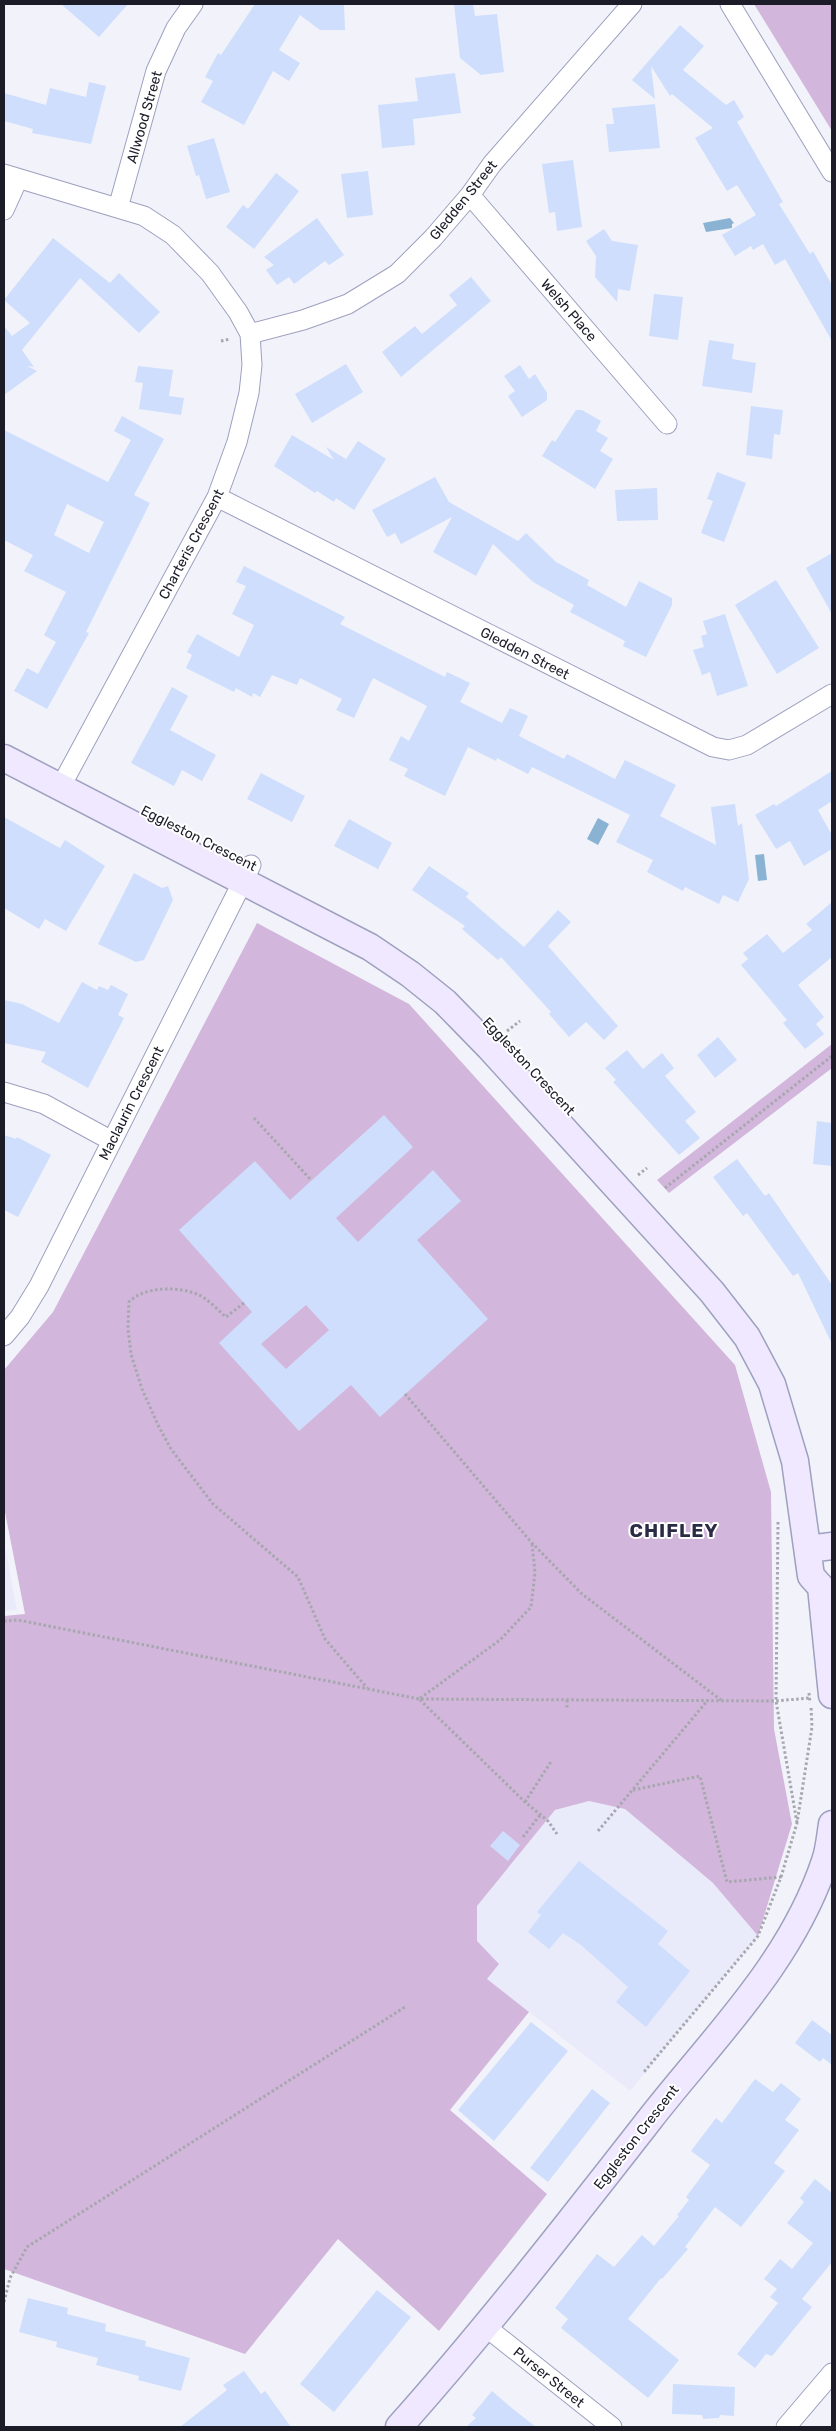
<svg xmlns="http://www.w3.org/2000/svg" width="836" height="2431" font-family="Rubik,sans-serif">
<style>
.built{fill:#e9ebfb}
.green{fill:#d3b6db}
.water{fill:#8ab2d3}
.building{fill:#cedefc;fill-rule:evenodd}
.lines{fill:none;stroke-linecap:round;stroke-linejoin:round}
.street-casing{stroke:#9da0bf;stroke-width:21}
.secondary-casing{stroke:#9da0bf;stroke-width:29}
.path{stroke:#a6a7af;stroke-width:3;stroke-dasharray:2.5 2.5;stroke-linecap:butt}
.street{stroke:#fff;stroke-width:19}
.secondary{stroke:#f0e8fe;stroke-width:26}
.path-bridge{stroke:#a6a7af;stroke-width:3;stroke-dasharray:2.5 2.5;stroke-linecap:butt}
.labels{text-anchor:middle;stroke-width:4;stroke-linejoin:round;paint-order:stroke}
.street-label{font-size:14px;fill:#1b1c28;stroke:#fff}
.district-label{font-size:19px;font-weight:bold;letter-spacing:1px;fill:#2a2b44;stroke:#fff}
</style>
<rect width="100%" height="100%" fill="#f2f3fa"/>
<path class="built" d="M 4,1541 L 17,1610 L 4,1611 Z
M 589,1801 L 625,1809 L 713,1883 L 758,1936 L 630,2091 L 487,1979 L 477,1941 L 477,1906 L 555,1810 Z"/>
<path class="green" d="M 754,4 L 832,4 L 832,131 Z
M 257,923 L 409,1004 L 735,1365 L 771,1492 L 774,1729 L 792,1824 L 758,1936 L 713,1883 L 625,1809 L 589,1801 L 555,1810 L 477,1906 L 477,1941 L 499,1964 L 487,1979 L 529,2012 L 450,2110 L 547,2194 L 439,2331 L 338,2239 L 245,2354 L 4,2269 L 4,1616 L 25,1614 L 4,1507 L 4,1370 L 53,1312 Z
M 832,1044 L 832,1068 L 669,1193 L 657,1180 Z"/>
<path class="water" d="M 730,218 L 734,223 L 732,224 L 732,228 L 706,232 L 703,223 Z
M 598,818 L 609,824 L 598,845 L 587,839 Z
M 764,854 L 767,880 L 758,881 L 755,855 Z"/>
<path class="building" d="M 61,4 L 128,4 L 99,37 Z
M 255,4 L 344,4 L 345,30 L 320,30 L 300,15 L 279,50 L 300,63 L 289,81 L 273,71 L 244,125 L 201,102 L 213,81 L 205,77 L 218,53 L 221,55 Z
M 454,4 L 473,4 L 475,16 L 497,14 L 504,72 L 481,75 L 460,58 Z
M 680,25 L 704,46 L 683,70 L 726,105 L 734,100 L 744,117 L 737,122 L 783,202 L 779,204 L 810,254 L 813,251 L 832,285 L 832,341 L 785,259 L 775,265 L 763,244 L 753,250 L 751,246 L 735,256 L 722,235 L 756,215 L 737,185 L 727,191 L 695,138 L 713,128 L 672,94 L 670,96 L 651,66 L 655,99 L 632,80 Z
M 455,73 L 461,113 L 413,119 L 415,145 L 382,148 L 378,105 L 418,101 L 415,78 Z
M 89,82 L 106,86 L 91,144 L 32,133 L 33,129 L 4,121 L 4,93 L 46,105 L 50,88 L 86,97 Z
M 655,104 L 660,148 L 609,152 L 606,124 L 614,124 L 612,108 Z
M 214,138 L 230,192 L 206,199 L 199,175 L 196,176 L 187,146 Z
M 573,160 L 582,227 L 557,231 L 555,212 L 549,213 L 542,164 Z
M 368,171 L 373,215 L 347,218 L 341,174 Z
M 276,173 L 299,191 L 254,249 L 226,227 L 243,205 L 248,209 Z
M 317,218 L 344,255 L 329,265 L 325,261 L 294,284 L 289,277 L 277,285 L 266,270 L 274,265 L 264,257 Z
M 604,229 L 612,241 L 638,245 L 630,291 L 618,289 L 617,302 L 595,277 L 596,256 L 586,241 Z
M 53,238 L 110,283 L 119,273 L 160,312 L 139,333 L 80,278 L 22,350 L 34,367 L 27,366 L 37,371 L 4,395 L 4,326 L 12,336 L 30,323 L 4,300 Z
M 471,277 L 491,301 L 401,377 L 382,352 L 415,326 L 422,334 L 457,305 L 449,295 Z
M 654,294 L 683,297 L 678,340 L 649,336 Z
M 709,340 L 734,344 L 732,359 L 756,363 L 752,393 L 702,386 Z
M 346,364 L 363,392 L 312,423 L 295,394 Z
M 520,365 L 529,379 L 535,374 L 547,393 L 547,400 L 522,417 L 508,396 L 515,391 L 504,376 Z
M 138,366 L 173,370 L 169,396 L 184,398 L 181,415 L 139,409 L 143,383 L 135,382 Z
M 751,406 L 783,410 L 780,435 L 774,434 L 772,459 L 746,455 Z
M 576,410 L 582,410 L 601,421 L 596,431 L 608,438 L 600,451 L 613,459 L 595,489 L 542,456 L 552,440 L 555,442 Z
M 122,416 L 164,439 L 134,495 L 150,503 L 86,632 L 89,633 L 47,709 L 14,691 L 27,668 L 38,674 L 56,642 L 44,635 L 66,592 L 24,571 L 33,555 L 4,540 L 4,430 L 108,482 L 131,440 L 114,431 ZM 67,504 L 104,522 L 89,553 L 54,535 Z
M 292,435 L 334,460 L 326,447 L 346,459 L 358,441 L 386,459 L 354,510 L 336,498 L 334,502 L 317,491 L 315,493 L 274,466 Z
M 717,472 L 746,483 L 724,542 L 701,533 L 713,501 L 707,499 Z
M 435,477 L 449,502 L 518,541 L 526,533 L 556,562 L 589,580 L 587,585 L 626,607 L 639,581 L 672,598 L 672,605 L 646,657 L 623,646 L 625,641 L 570,612 L 574,605 L 533,582 L 493,544 L 476,576 L 433,552 L 452,517 L 401,544 L 395,533 L 387,537 L 372,510 Z
M 657,488 L 658,520 L 617,521 L 615,490 Z
M 832,553 L 832,614 L 806,568 Z
M 244,566 L 345,617 L 340,624 L 445,677 L 447,672 L 470,683 L 460,702 L 502,723 L 510,708 L 528,716 L 519,736 L 564,759 L 567,754 L 615,779 L 625,760 L 676,785 L 660,816 L 716,845 L 711,807 L 735,804 L 738,826 L 742,823 L 749,879 L 738,902 L 723,895 L 719,904 L 685,887 L 683,891 L 647,872 L 653,860 L 616,842 L 630,815 L 532,767 L 528,774 L 497,758 L 496,761 L 468,747 L 445,796 L 404,776 L 408,769 L 389,760 L 401,736 L 409,741 L 427,706 L 373,678 L 354,718 L 336,710 L 342,699 L 300,678 L 297,685 L 272,675 L 260,697 L 253,693 L 252,697 L 236,688 L 234,692 L 186,668 L 192,655 L 187,652 L 197,634 L 239,657 L 254,625 L 232,614 L 246,586 L 236,582 Z
M 776,580 L 819,648 L 777,674 L 735,605 Z
M 725,614 L 748,686 L 717,696 L 710,672 L 702,675 L 693,650 L 704,647 L 701,636 L 707,634 L 703,621 Z
M 172,687 L 188,696 L 170,730 L 216,755 L 202,781 L 182,770 L 174,786 L 131,763 Z
M 832,771 L 832,801 L 818,810 L 832,835 L 832,849 L 804,866 L 790,841 L 776,849 L 755,815 L 774,804 L 776,806 Z
M 261,773 L 305,796 L 292,822 L 247,799 Z
M 4,817 L 60,848 L 65,840 L 105,866 L 66,931 L 45,919 L 39,929 L 4,908 Z
M 349,819 L 392,843 L 378,869 L 334,846 Z
M 429,866 L 469,893 L 466,897 L 524,947 L 558,910 L 571,922 L 548,946 L 618,1026 L 604,1040 L 586,1022 L 569,1037 L 549,1014 L 551,1012 L 501,957 L 498,960 L 462,929 L 465,926 L 412,890 Z
M 134,873 L 162,888 L 168,886 L 173,900 L 144,960 L 136,962 L 98,944 Z
M 832,902 L 832,957 L 798,985 L 824,1017 L 816,1024 L 824,1034 L 805,1049 L 783,1023 L 787,1020 L 741,965 L 748,959 L 743,953 L 767,934 L 783,953 L 812,930 L 806,924 Z
M 82,982 L 97,990 L 99,986 L 108,990 L 111,985 L 128,994 L 118,1015 L 124,1018 L 88,1088 L 41,1062 L 46,1052 L 4,1043 L 4,1000 L 22,1004 L 59,1023 Z
M 718,1037 L 737,1060 L 715,1078 L 697,1055 Z
M 627,1050 L 643,1069 L 662,1053 L 674,1068 L 665,1076 L 696,1112 L 685,1121 L 700,1138 L 679,1155 L 613,1082 L 616,1080 L 605,1068 Z
M 384,1115 L 413,1147 L 336,1218 L 358,1242 L 433,1170 L 461,1201 L 417,1240 L 488,1319 L 380,1417 L 351,1385 L 299,1431 L 219,1343 L 252,1312 L 179,1230 L 255,1161 L 290,1200 ZM 306,1305 L 329,1330 L 286,1369 L 261,1344 Z
M 817,1121 L 832,1123 L 832,1166 L 813,1164 Z
M 4,1135 L 16,1139 L 17,1137 L 51,1155 L 18,1217 L 4,1210 Z
M 737,1159 L 765,1196 L 769,1193 L 832,1285 L 832,1344 L 798,1273 L 793,1276 L 747,1213 L 743,1216 L 713,1177 Z
M 503,1831 L 520,1845 L 508,1861 L 490,1846 Z
M 579,1861 L 668,1931 L 658,1944 L 690,1971 L 646,2027 L 616,2002 L 628,1987 L 581,1945 L 563,1933 L 549,1949 L 528,1932 L 541,1915 L 537,1912 Z
M 812,2020 L 832,2035 L 832,2065 L 823,2058 L 820,2062 L 795,2043 Z
M 531,2022 L 568,2051 L 494,2141 L 458,2110 Z
M 755,2079 L 773,2092 L 781,2083 L 801,2099 L 785,2120 L 799,2130 L 774,2163 L 785,2171 L 741,2227 L 715,2207 L 685,2247 L 688,2249 L 662,2279 L 661,2278 L 628,2319 L 679,2360 L 648,2398 L 561,2328 L 568,2319 L 555,2308 L 597,2254 L 614,2267 L 642,2235 L 654,2246 L 679,2216 L 677,2215 L 689,2200 L 686,2197 L 710,2165 L 691,2151 L 716,2118 L 722,2123 Z
M 592,2089 L 610,2103 L 548,2182 L 530,2168 Z
M 815,2179 L 832,2193 L 832,2262 L 802,2299 L 812,2307 L 772,2356 L 766,2354 L 755,2368 L 737,2354 L 778,2303 L 770,2297 L 777,2289 L 764,2279 L 780,2259 L 792,2269 L 813,2243 L 787,2223 L 804,2202 L 800,2198 Z
M 377,2290 L 411,2317 L 334,2412 L 300,2384 Z
M 28,2298 L 68,2308 L 67,2314 L 106,2324 L 105,2331 L 146,2341 L 145,2346 L 190,2358 L 181,2391 L 138,2380 L 139,2376 L 96,2365 L 98,2358 L 56,2347 L 57,2342 L 19,2332 Z
M 244,2371 L 261,2394 L 265,2391 L 291,2427 L 180,2427 L 227,2390 L 223,2385 Z
M 673,2384 L 735,2387 L 734,2416 L 720,2415 L 719,2418 L 703,2419 L 702,2415 L 672,2414 Z
M 492,2391 L 513,2409 L 536,2427 L 466,2427 L 476,2418 L 472,2415 Z"/>
<g class="lines">
<g class="street-casing">
<path id="street" d="M 730,4 L 832,172
M 4,174 L 144,216 L 173,235 L 210,273 L 238,312 L 250,334 L 252,365 L 249,393 L 237,442 L 217,497 L 61,786
M 470,195 L 667,424
M 118,208 L 156,71 L 176,28 L 193,4
M 4,210 L 18,179
M 250,334 L 303,320 L 348,304 L 397,274 L 433,238 L 470,195 L 492,164 L 632,4
M 217,497 L 713,747 L 729,750 L 747,745 L 832,694
M 4,1092 L 44,1104 L 112,1141
M 4,1336 L 20,1317 L 39,1286 L 251,865
M 486,2327 L 612,2427
M 786,2427 L 832,2373"/>
</g>
<g class="secondary-casing">
<path id="secondary" d="M 4,758 L 370,947 L 410,974 L 445,1002 L 489,1047 L 712,1292 L 747,1337 L 772,1384 L 795,1461 L 811,1576 L 821,1587 L 832,1695
M 808,1549 L 832,1546
M 399,2427 C 487,2328 568,2224 650,2119 C 714,2037 791,1963 825,1861 C 829,1850 830,1837 832,1824"/>
</g>
<path class="path" d="M 221,341 L 230,339
M 507,1031 L 520,1021
M 254,1118 L 311,1180
M 638,1175 L 647,1168
M 665,1188 L 832,1056
M 244,1303 L 226,1317 C 218,1310 209,1300 199,1295 C 180,1286 144,1286 129,1302 L 128,1329 L 131,1354 L 142,1389 L 158,1425 L 171,1449 L 213,1504 L 298,1577 L 325,1639 L 367,1688
M 405,1394 L 532,1543 L 582,1594 L 721,1700
M 778,1522 L 776,1701 L 797,1823
M 532,1544 L 535,1572 L 531,1607 L 500,1640 L 419,1699 L 525,1802 L 548,1821 L 557,1834
M 4,1621 L 18,1620 L 419,1699 L 776,1701 L 809,1698
M 567,1700 L 567,1708
M 633,1790 L 700,1776 L 727,1882 L 781,1877 L 758,1936 L 644,2072
M 525,1802 L 552,1760
M 598,1831 L 708,1700
M 523,1837 L 540,1815
M 781,1877 L 797,1823 L 812,1727 L 811,1706
M 4,2302 L 10,2278 L 27,2247 L 405,2007"/>
<use href="#street" class="street"/>
<use href="#secondary" class="secondary"/>
<path class="path-bridge" d="M 809,1693 L 810,1703"/>
</g>
<g class="labels">
<g class="street-label">
<text transform="translate(144 117) rotate(-74)" y="5">Allwood Street</text>
<text transform="translate(463 200) rotate(-51)" y="5">Gledden Street</text>
<text transform="translate(569 310) rotate(49)" y="5">Welsh Place</text>
<text transform="translate(191 544) rotate(-62)" y="5">Charteris Crescent</text>
<text transform="translate(525 653) rotate(27)" y="5">Gledden Street</text>
<text transform="translate(199 838) rotate(27)" y="5">Eggleston Crescent</text>
<text transform="translate(529 1066) rotate(47)" y="5">Eggleston Crescent</text>
<text transform="translate(131 1103) rotate(-63)" y="5">Maclaurin Crescent</text>
<text transform="translate(636 2137) rotate(-52)" y="5">Eggleston Crescent</text>
<text transform="translate(549 2377) rotate(39)" y="5">Purser Street</text>
</g>
<g class="district-label">
<text x="674" y="1537">CHIFLEY</text>
</g>
</g>
<rect width="836" height="2431" fill="none" stroke="#1b1c28" stroke-width="10"/>
</svg>
